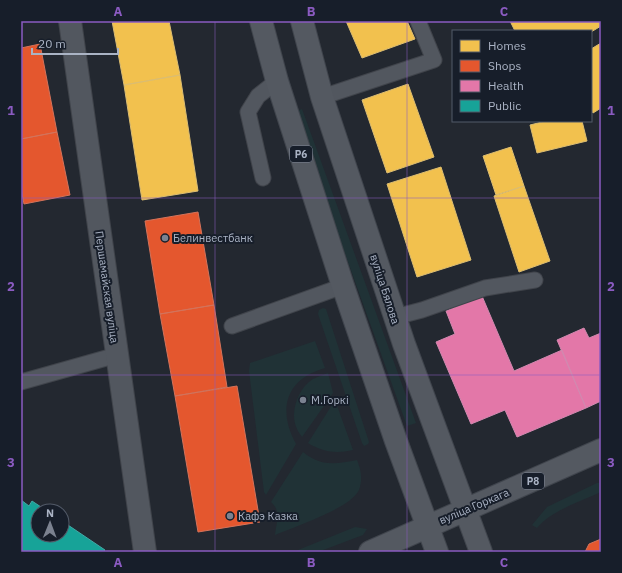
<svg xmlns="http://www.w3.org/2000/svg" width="622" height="573" font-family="'IBM Plex Sans',sans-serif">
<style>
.green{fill:#203236}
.homes{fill:#f2c14e;stroke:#dcbd71}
.shops{fill:#e4572e;stroke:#d3735b}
.health{fill:#e377a8;stroke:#d289b0}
.public{fill:#17a398;stroke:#43a8a5}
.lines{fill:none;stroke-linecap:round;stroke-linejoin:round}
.service-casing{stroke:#40444b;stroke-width:17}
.pedestrian-casing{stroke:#40444b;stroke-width:24}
.primary-casing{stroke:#40454d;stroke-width:24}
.service{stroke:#52575f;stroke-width:15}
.pedestrian{stroke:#52575f;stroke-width:22}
.primary{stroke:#545961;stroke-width:22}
.grid{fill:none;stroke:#8b5bc1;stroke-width:1;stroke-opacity:0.55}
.poi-dot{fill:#7b8290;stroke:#171e2a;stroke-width:1.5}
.labels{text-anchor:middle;stroke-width:4;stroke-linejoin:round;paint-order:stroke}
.shield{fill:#171e2a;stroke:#7e8696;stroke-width:1}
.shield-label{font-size:10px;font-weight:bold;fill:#aab3c4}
.poi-label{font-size:11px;fill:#aab3c4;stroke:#171e2a;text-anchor:start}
.street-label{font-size:11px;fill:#aab3c4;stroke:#171e2a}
.neatline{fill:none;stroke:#8b5bc1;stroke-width:1.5}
.grid-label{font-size:13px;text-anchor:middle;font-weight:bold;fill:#8b5bc1}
</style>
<rect width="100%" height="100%" fill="#232830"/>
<path class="green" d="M 302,109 L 416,423 L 407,426 L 294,112 Z
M 323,308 L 326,309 L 369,442 L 368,444 L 364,446 L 362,443 L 318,314 L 319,310 Z
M 315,341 L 325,368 C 286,379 277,409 296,444 L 266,495 L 264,492 L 249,371 L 250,363 Z
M 328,373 L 333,393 L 302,437 C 301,435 298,432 297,429 C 289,413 298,388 313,379 C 317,377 323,375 328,373 Z
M 335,400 L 353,450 C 336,454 323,452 308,443 Z
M 303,452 C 321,467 336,464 357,460 C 361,470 363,479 359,490 C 351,508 294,527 275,535 C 276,522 282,512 271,502 Z
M 597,483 L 601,483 L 601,492 C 580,502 552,510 537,528 L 532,525 L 547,507 Z
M 355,527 L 367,529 L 363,535 L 318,552 L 293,552 Z"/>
<path class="homes" d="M 112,21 L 169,21 L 180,75 L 124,85 Z
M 346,21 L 407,21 L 415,39 L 362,58 Z
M 510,21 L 601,21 L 601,26 L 591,32 L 515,31 Z
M 601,43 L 601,108 L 593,113 L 591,110 L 591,49 Z
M 180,75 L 198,191 L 142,200 L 124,85 Z
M 408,84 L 434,157 L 387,173 L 362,100 Z
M 546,121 L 582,121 L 587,141 L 537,153 L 530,125 Z
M 511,147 L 524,186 L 496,195 L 483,156 Z
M 441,167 L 471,260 L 417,277 L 387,184 Z
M 524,186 L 550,261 L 519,272 L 494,196 Z"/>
<path class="shops" d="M 40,44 L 57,132 L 21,139 L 21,48 Z
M 57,132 L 70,195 L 24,204 L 21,188 L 21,139 Z
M 198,212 L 214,305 L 160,314 L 145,221 Z
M 214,305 L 227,387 L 175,396 L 160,314 Z
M 237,386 L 260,522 L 198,532 L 175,396 Z
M 601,539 L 601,552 L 585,552 L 589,544 Z"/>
<path class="health" d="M 482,296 L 514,371 L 562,350 L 586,408 L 517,437 L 505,410 L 471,424 L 436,342 L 455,334 L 446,311 Z
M 584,328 L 589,338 L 601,333 L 601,401 L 586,408 L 557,340 Z"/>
<path class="public" d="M 21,500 L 29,506 L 32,501 L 47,511 L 38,511 L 38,535 L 62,535 L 62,521 L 105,550 L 103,552 L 21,552 Z"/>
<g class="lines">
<g class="service-casing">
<path id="service" d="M 322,97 L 434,60 L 418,21
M 263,178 L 248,112 L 258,96 L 277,81
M 395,317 L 422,310 L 485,288 L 535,280
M 232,326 L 343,286
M 21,382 L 117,355"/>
</g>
<g class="pedestrian-casing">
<path id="pedestrian" d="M 70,21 L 145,552"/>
</g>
<g class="primary-casing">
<path id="primary" d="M 261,21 L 277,81 L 343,286 L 396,441 L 437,552
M 302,21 L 322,97 L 404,344 L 481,552
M 370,552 L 601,450"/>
</g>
<use href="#service" class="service"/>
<use href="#pedestrian" class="pedestrian"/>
<use href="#primary" class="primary"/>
</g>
<path class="grid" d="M 215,21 L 215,552M 407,21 L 407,552M 21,198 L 601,198M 21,375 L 601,375"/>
<g class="poi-dot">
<circle cx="165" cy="238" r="4"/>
<circle cx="303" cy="400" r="4"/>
<circle cx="230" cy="516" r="4"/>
</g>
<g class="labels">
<g class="shield">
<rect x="290" y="146" width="22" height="16" rx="3"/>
<rect x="522" y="473" width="22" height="16" rx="3"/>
</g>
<g class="shield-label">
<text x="301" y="158">Р6</text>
<text x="533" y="485">Р8</text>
</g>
<g class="poi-label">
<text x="173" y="242">Белинвестбанк</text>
<text x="311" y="404">М.Горкі</text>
<text x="238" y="520">Кафэ Казка</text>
</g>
<g class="street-label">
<text transform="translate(107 287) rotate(82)" y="4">Першамайская вуліца</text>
<text transform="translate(385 289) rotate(72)" y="4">вуліца Бялова</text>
<text transform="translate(474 506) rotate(-23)" y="4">вуліца Горкага</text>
</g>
</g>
<rect width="622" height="573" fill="none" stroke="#171e2a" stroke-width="44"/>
<rect x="452" y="30" width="140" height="92" fill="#171e2a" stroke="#525a68"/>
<rect x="460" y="40" width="20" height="12" fill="#f2c14e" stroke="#525a68"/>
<text x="488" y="50" font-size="12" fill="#aab3c4">Homes</text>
<rect x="460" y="60" width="20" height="12" fill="#e4572e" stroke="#525a68"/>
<text x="488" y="70" font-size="12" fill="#aab3c4">Shops</text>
<rect x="460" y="80" width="20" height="12" fill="#e377a8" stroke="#525a68"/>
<text x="488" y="90" font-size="12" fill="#aab3c4">Health</text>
<rect x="460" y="100" width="20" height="12" fill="#17a398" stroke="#525a68"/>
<text x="488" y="110" font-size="12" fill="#aab3c4">Public</text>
<g transform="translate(50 523) rotate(1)"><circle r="19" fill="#171e2a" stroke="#525a68"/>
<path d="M0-3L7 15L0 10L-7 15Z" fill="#7b8290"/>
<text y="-6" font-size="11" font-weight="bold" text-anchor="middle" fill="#aab3c4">N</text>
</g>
<path d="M32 48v6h86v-6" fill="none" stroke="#aab3c4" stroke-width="2"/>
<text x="38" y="48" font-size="12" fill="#aab3c4" stroke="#171e2a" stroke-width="3" paint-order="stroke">20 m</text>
<rect x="22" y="22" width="578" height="529" class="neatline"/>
<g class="grid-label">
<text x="118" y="16">A</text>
<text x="311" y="16">B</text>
<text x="504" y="16">C</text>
<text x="11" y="115">1</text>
<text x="611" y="115">1</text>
<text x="11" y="291">2</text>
<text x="611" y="291">2</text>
<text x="11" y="467">3</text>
<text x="611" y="467">3</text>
<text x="118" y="567">A</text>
<text x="311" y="567">B</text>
<text x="504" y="567">C</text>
</g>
</svg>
